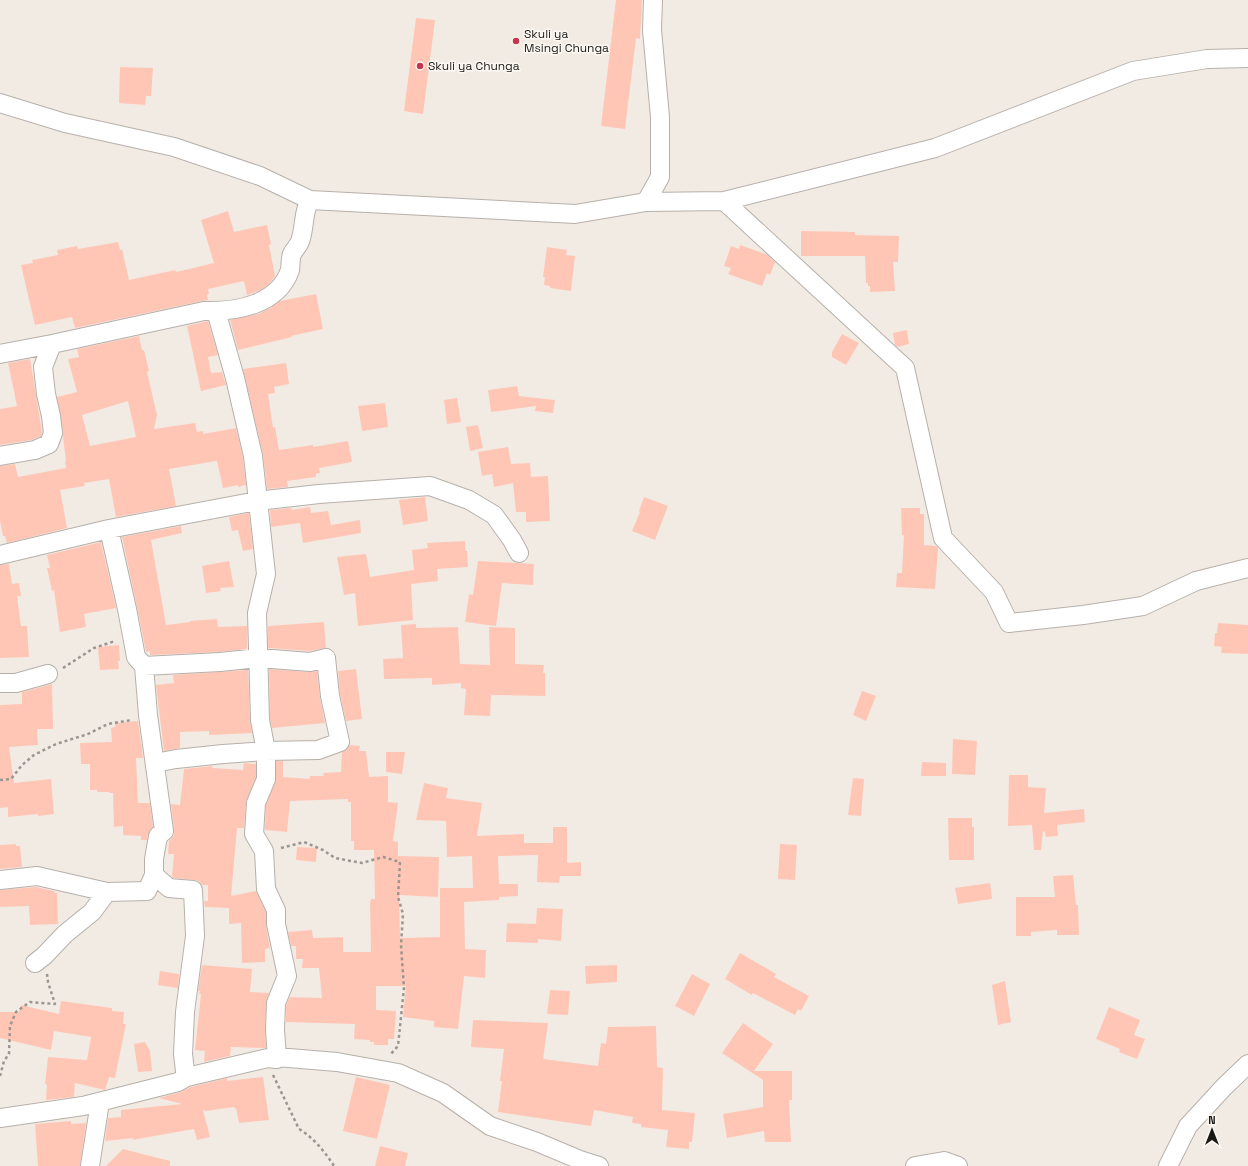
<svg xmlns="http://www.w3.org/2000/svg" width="1248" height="1166" font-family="'Space Grotesk',sans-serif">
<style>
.building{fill:#ffc6b6;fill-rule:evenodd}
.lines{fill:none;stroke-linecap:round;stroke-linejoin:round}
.minor-casing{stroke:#b7b0aa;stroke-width:20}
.path{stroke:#9a9590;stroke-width:2.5;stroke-dasharray:3 3;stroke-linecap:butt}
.minor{stroke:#fff;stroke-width:18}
.poi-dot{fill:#c5354f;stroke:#fef8f3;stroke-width:1.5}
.labels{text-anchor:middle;stroke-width:3;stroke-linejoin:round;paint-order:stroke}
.poi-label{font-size:12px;fill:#1b1916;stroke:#fef8f3;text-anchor:start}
</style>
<rect width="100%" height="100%" fill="#f2ebe4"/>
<path class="building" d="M 616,0 L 642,0 L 640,39 L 636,38 L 625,129 L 601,126 Z
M 416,18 L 435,20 L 423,114 L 404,111 Z
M 120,67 L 153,68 L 151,96 L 146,96 L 145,105 L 119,103 Z
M 228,211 L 234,232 L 267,225 L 271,244 L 269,245 L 275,276 L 269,284 L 261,290 L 247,295 L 244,281 L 208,289 L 209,294 L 207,295 L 208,300 L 202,301 L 75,328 L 72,317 L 35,325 L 21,265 L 33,263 L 32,260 L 58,255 L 57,250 L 77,246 L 78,249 L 118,242 L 120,250 L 122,249 L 129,280 L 175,270 L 176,272 L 214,263 L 201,220 Z
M 801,231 L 855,232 L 855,235 L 899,236 L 898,262 L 893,262 L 895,291 L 870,292 L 870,286 L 868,286 L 868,283 L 866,283 L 865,256 L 801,256 Z
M 740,245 L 768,255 L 775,262 L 770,275 L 767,273 L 762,286 L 728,274 L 731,268 L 724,266 L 731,246 L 739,249 Z
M 547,247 L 567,250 L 566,255 L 575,256 L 571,291 L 550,288 L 550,286 L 544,285 L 545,277 L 543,277 Z
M 316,294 L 323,329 L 291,336 L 292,337 L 238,350 L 230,320 L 258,314 L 270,308 L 280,301 Z
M 208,321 L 218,355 L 208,357 L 211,373 L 222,372 L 226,385 L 201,391 L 187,326 Z
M 907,330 L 909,344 L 898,347 L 895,345 L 893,333 Z
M 842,334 L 859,343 L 846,365 L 832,357 L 832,352 Z
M 139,336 L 142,350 L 144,350 L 149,371 L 147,372 L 157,415 L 154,429 L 195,423 L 197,432 L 203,431 L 203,434 L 236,428 L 243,458 L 246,485 L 238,487 L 238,485 L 223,488 L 217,461 L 216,461 L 169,469 L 176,506 L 116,517 L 109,479 L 84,483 L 85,486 L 60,490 L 67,528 L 7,543 L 5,536 L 3,536 L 0,521 L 0,466 L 15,464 L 18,477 L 66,468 L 65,461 L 66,461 L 63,437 L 63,432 L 57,397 L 77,392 L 68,359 L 79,357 L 77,349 ZM 128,401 L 136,437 L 90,446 L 82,415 Z
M 30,359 L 42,432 L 41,436 L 32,440 L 0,445 L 0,409 L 17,406 L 8,363 Z
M 286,363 L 289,384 L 274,387 L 275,393 L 268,394 L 273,428 L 275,427 L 279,450 L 313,445 L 313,447 L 348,441 L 352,462 L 319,468 L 320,473 L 316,474 L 316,477 L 287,481 L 288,487 L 267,489 L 263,454 L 243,369 Z
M 517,386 L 519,396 L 555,400 L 553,413 L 535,411 L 536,406 L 491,412 L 488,390 Z
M 457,398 L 461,422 L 447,424 L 444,400 Z
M 385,403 L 388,427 L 362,431 L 358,406 Z
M 478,425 L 483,448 L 470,451 L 466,427 Z
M 508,447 L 511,464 L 530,463 L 531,477 L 548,476 L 550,521 L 526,522 L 526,512 L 516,512 L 513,483 L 494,487 L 492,474 L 482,476 L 478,452 Z
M 425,497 L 428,521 L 403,525 L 399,500 Z
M 644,497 L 668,506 L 655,540 L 632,531 L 640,512 L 639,511 Z
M 310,507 L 311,513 L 328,511 L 331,525 L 360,520 L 361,533 L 303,543 L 300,523 L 271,527 L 270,510 L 291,508 L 292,510 Z
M 901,508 L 920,508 L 920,514 L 924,514 L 924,545 L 936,546 L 938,548 L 935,589 L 896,587 L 897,573 L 902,573 L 904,535 L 902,535 Z
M 249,513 L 253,549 L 243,551 L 238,530 L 232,531 L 229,517 Z
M 181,526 L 182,533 L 151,540 L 166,625 L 190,622 L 190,621 L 217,619 L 218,627 L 247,626 L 247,649 L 219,652 L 150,655 L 150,651 L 146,652 L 137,607 L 122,537 Z
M 465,541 L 465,551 L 467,551 L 468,567 L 437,569 L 438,581 L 411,584 L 413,620 L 358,626 L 355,593 L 344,595 L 337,557 L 366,554 L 370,577 L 414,570 L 412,550 L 428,548 L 427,543 Z
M 101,542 L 116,608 L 84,614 L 86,627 L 60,632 L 54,590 L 52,591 L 47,568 L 50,568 L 47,555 Z
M 229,561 L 234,587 L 220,588 L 221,591 L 206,593 L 202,566 Z
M 478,561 L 534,564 L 533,585 L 502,583 L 496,626 L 465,622 L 469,594 L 473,595 Z
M 9,564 L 12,584 L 19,583 L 21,596 L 17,596 L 21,626 L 27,626 L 29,657 L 0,658 L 0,565 Z
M 324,622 L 326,648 L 309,651 L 268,648 L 268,626 Z
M 1218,623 L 1248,625 L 1248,654 L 1221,653 L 1222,647 L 1214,646 L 1215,633 L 1217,633 Z
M 416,624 L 416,628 L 458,627 L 460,664 L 490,665 L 489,627 L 515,628 L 515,664 L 544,665 L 543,673 L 545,673 L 545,696 L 491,695 L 490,716 L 464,715 L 466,689 L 461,688 L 461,683 L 432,685 L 432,678 L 384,679 L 383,659 L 403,658 L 401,625 Z
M 119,645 L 120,661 L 118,661 L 119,669 L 100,670 L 98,647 Z
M 269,669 L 309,672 L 317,671 L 320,698 L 325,723 L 272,728 L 270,719 Z
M 356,669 L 362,719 L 346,721 L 340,694 L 338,671 Z
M 248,670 L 250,720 L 252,733 L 209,735 L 209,731 L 180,732 L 180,748 L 164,751 L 156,685 L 174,683 L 173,675 Z
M 52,684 L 53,729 L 37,729 L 38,745 L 9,747 L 14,783 L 51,779 L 54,814 L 38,816 L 38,814 L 8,817 L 8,807 L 0,808 L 0,705 L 22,704 L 22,692 Z
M 862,691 L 876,696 L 866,721 L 853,715 Z
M 138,721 L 143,758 L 136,758 L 138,803 L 150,803 L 153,827 L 148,834 L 147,840 L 141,840 L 141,836 L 123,835 L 123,826 L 114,827 L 113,793 L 109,793 L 109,792 L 97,792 L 97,790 L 90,790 L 90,764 L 81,764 L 80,743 L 112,742 L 111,728 L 115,727 L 115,723 Z
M 953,739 L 977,741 L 975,775 L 952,774 Z
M 350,745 L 360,746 L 359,751 L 366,751 L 369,777 L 388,776 L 388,802 L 398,803 L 393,841 L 398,842 L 398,856 L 439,857 L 438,897 L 399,895 L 400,938 L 440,937 L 440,888 L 473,888 L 472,856 L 447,857 L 446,821 L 416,820 L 424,783 L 448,788 L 446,798 L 482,803 L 477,836 L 524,834 L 524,843 L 553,843 L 553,827 L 567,827 L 567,863 L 581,862 L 581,876 L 560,876 L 559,883 L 537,882 L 538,855 L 498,856 L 499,884 L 518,884 L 518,896 L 499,897 L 499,900 L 464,902 L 465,949 L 486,950 L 485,978 L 464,976 L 458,1029 L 434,1027 L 434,1021 L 403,1017 L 406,986 L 376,986 L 376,1010 L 396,1011 L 394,1039 L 388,1039 L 388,1045 L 374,1045 L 374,1042 L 370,1042 L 370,1040 L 354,1039 L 355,1024 L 286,1022 L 286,1005 L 290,997 L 322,998 L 319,968 L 302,968 L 303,959 L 296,959 L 296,946 L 291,946 L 288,932 L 312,930 L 313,938 L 343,937 L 343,952 L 371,952 L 370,903 L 371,899 L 375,899 L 374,850 L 354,850 L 354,841 L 351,841 L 351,802 L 348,802 L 348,799 L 290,801 L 287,832 L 265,830 L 266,805 L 276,779 L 276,761 L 283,761 L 283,777 L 310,779 L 310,776 L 324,776 L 323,773 L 341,772 L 342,752 L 347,749 Z
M 386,752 L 405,752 L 402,774 L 386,772 Z
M 922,762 L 946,763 L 946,776 L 921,776 Z
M 244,763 L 256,764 L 256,777 L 246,802 L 244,828 L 237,828 L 231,896 L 256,891 L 266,912 L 266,926 L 270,948 L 265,949 L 265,962 L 242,963 L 241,923 L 229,924 L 229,908 L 205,907 L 204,901 L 208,901 L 208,885 L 202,885 L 199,881 L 194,880 L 173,878 L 172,876 L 174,854 L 168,854 L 169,841 L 174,835 L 174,830 L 171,804 L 180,805 L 184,769 L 213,766 L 212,768 L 243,770 Z
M 1009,775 L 1028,775 L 1028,787 L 1046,788 L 1044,813 L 1084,809 L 1085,822 L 1057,825 L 1058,836 L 1046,837 L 1045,832 L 1043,831 L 1041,850 L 1034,850 L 1032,825 L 1008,826 Z
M 853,778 L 864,779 L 861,816 L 848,815 Z
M 948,818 L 972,818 L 972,827 L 974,827 L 974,860 L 949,860 Z
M 16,844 L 16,846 L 20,846 L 22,867 L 0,869 L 0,845 Z
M 780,844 L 797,845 L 795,880 L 778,879 Z
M 297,847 L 317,848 L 316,862 L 296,860 Z
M 1073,875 L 1076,905 L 1078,905 L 1079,935 L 1057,935 L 1057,930 L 1031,932 L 1031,936 L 1016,936 L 1016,897 L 1055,897 L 1053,876 Z
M 990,883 L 992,899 L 958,904 L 955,888 Z
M 36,887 L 54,891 L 55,893 L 57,893 L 58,924 L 30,925 L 29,906 L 0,907 L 0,890 Z
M 537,908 L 563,909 L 561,941 L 538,939 L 538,943 L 506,942 L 507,923 L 536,924 Z
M 740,953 L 776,974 L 774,977 L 809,996 L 801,1011 L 798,1009 L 795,1015 L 753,993 L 752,995 L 725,979 Z
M 202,965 L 252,969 L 250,992 L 269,993 L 266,1003 L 265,1030 L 266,1048 L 231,1047 L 230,1056 L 204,1062 L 205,1051 L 195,1050 L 201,994 L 199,994 L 200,991 L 198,991 Z
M 617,965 L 617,982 L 586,984 L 585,966 Z
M 160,971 L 179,974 L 178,988 L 158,985 Z
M 692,974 L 710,984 L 694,1016 L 675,1006 Z
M 1005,981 L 1011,1022 L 998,1025 L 992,985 Z
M 550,990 L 570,991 L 568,1015 L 547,1014 Z
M 61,1001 L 112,1008 L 112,1011 L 124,1012 L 123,1024 L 126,1024 L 115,1078 L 109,1077 L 105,1090 L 75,1083 L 74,1097 L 46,1100 L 47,1085 L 45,1084 L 48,1057 L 87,1060 L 91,1037 L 54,1031 L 51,1050 L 0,1038 L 0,1012 L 19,1012 L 21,1005 L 59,1014 Z
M 1109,1007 L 1140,1020 L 1134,1035 L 1145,1039 L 1137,1059 L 1119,1052 L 1120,1049 L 1096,1039 Z
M 473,1020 L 548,1023 L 543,1059 L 598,1066 L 601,1043 L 606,1044 L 608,1027 L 656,1026 L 657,1067 L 663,1068 L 662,1110 L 695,1113 L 692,1142 L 689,1142 L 689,1149 L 666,1147 L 668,1130 L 641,1127 L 641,1124 L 632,1123 L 633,1117 L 594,1110 L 591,1126 L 498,1112 L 502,1081 L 500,1081 L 504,1049 L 471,1047 Z
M 743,1023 L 773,1044 L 754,1071 L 792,1071 L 792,1100 L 789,1100 L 791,1142 L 765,1142 L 764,1131 L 727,1138 L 723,1114 L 763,1107 L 763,1080 L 722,1053 Z
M 145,1042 L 150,1051 L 152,1071 L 138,1072 L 134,1044 Z
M 263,1077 L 269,1120 L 239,1123 L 236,1108 L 235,1109 L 234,1107 L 206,1111 L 203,1110 L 210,1137 L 197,1140 L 194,1129 L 132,1140 L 134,1138 L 105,1141 L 108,1118 L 121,1117 L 121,1110 L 182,1104 L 159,1098 L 181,1092 L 191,1087 L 227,1078 L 227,1081 Z
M 356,1077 L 390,1085 L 377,1139 L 343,1131 Z
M 71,1121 L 71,1124 L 86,1123 L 80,1166 L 38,1166 L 35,1124 Z
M 380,1146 L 408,1153 L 405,1166 L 375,1166 Z
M 123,1149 L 170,1161 L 170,1166 L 106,1166 Z"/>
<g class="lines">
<g class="minor-casing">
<path id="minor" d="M 0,103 L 65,123 L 174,147 L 260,176 L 310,200 L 575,214 L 646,202 L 724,201 L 935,148 L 1133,71 L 1207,59 L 1248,58
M 724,201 L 905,368 L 943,538 L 994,592 L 1009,623 L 1083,615 L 1143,606 L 1196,581 L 1248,568
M 646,202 L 660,177 L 660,117 L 652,30 L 653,0
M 216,311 L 235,378 L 253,456 L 266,574 L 257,613 L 260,720 L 266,751 L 266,779 L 256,803 L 254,834 L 264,851 L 266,889 L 276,910 L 276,924 L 287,976 L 276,1003 L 275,1030 L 277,1057
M 0,354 L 52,344 L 204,311 C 236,312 278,305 290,270 C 291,265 290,259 292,254 C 295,248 300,245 301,238 C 305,225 303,211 310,200
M 0,456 L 35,450 L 49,444 L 53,433 L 51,416 L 46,394 L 43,367 L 52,344
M 109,529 L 127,609 L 136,657 L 144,666 L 148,715 L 164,831 L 158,836 L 154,859 L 154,875 L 169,888 L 193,890 L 195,936 L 185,1012 L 183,1054 L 185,1071 L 187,1077
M 0,555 L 109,529 L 257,501 L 319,494 L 430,486 L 469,500 L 494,515 L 512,540 L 519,553
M 144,666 L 220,662 L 259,658 L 310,662 L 326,658 L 330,696 L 340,742 L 318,750 L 266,751 L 223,754 L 176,759 L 155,763
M 0,683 L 16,683 L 48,674
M 0,880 L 37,876 L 107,892 L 147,891 L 154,875
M 35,963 L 44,956 L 65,934 L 92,912 L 107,892
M 0,1118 L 83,1106 L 178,1082 L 187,1077 L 268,1058 L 276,1059 L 277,1057 L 337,1062 L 398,1073 L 443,1093 L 490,1126 L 537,1142 L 580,1160 L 599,1166
M 90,1166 L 100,1102
M 915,1166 L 944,1161 L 958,1166
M 1168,1166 L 1188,1126 L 1224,1087 L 1248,1064"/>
</g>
<path class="path" d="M 63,668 L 94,648 L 115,641
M 0,780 L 11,779 L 22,765 L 34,755 L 56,744 L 88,734 L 108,724 L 132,720
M 281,848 L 304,842 L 323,850 L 335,858 L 362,863 L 383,857 L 400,862 L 398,897 L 403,914 L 401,945 L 404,988 L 398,1046 L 390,1055
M 273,1075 L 299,1129 C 314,1138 325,1152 334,1166
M 0,1076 L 4,1061 L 9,1054 L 10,1026 L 16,1012 L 30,1002 L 55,1004 L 48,982 L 47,974"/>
<use href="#minor" class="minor"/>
</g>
<g class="poi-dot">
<circle cx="516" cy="41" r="4"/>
<circle cx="420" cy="66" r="4"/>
</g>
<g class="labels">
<g class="poi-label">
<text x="524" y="38">Skuli ya<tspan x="524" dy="14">Msingi Chunga</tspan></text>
<text x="428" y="70">Skuli ya Chunga</text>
</g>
</g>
<g transform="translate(1212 1130)" stroke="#fef8f3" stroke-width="3" paint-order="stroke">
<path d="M0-3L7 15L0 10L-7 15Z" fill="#1b1916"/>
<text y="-6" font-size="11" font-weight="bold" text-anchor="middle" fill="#1b1916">N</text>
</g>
</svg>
